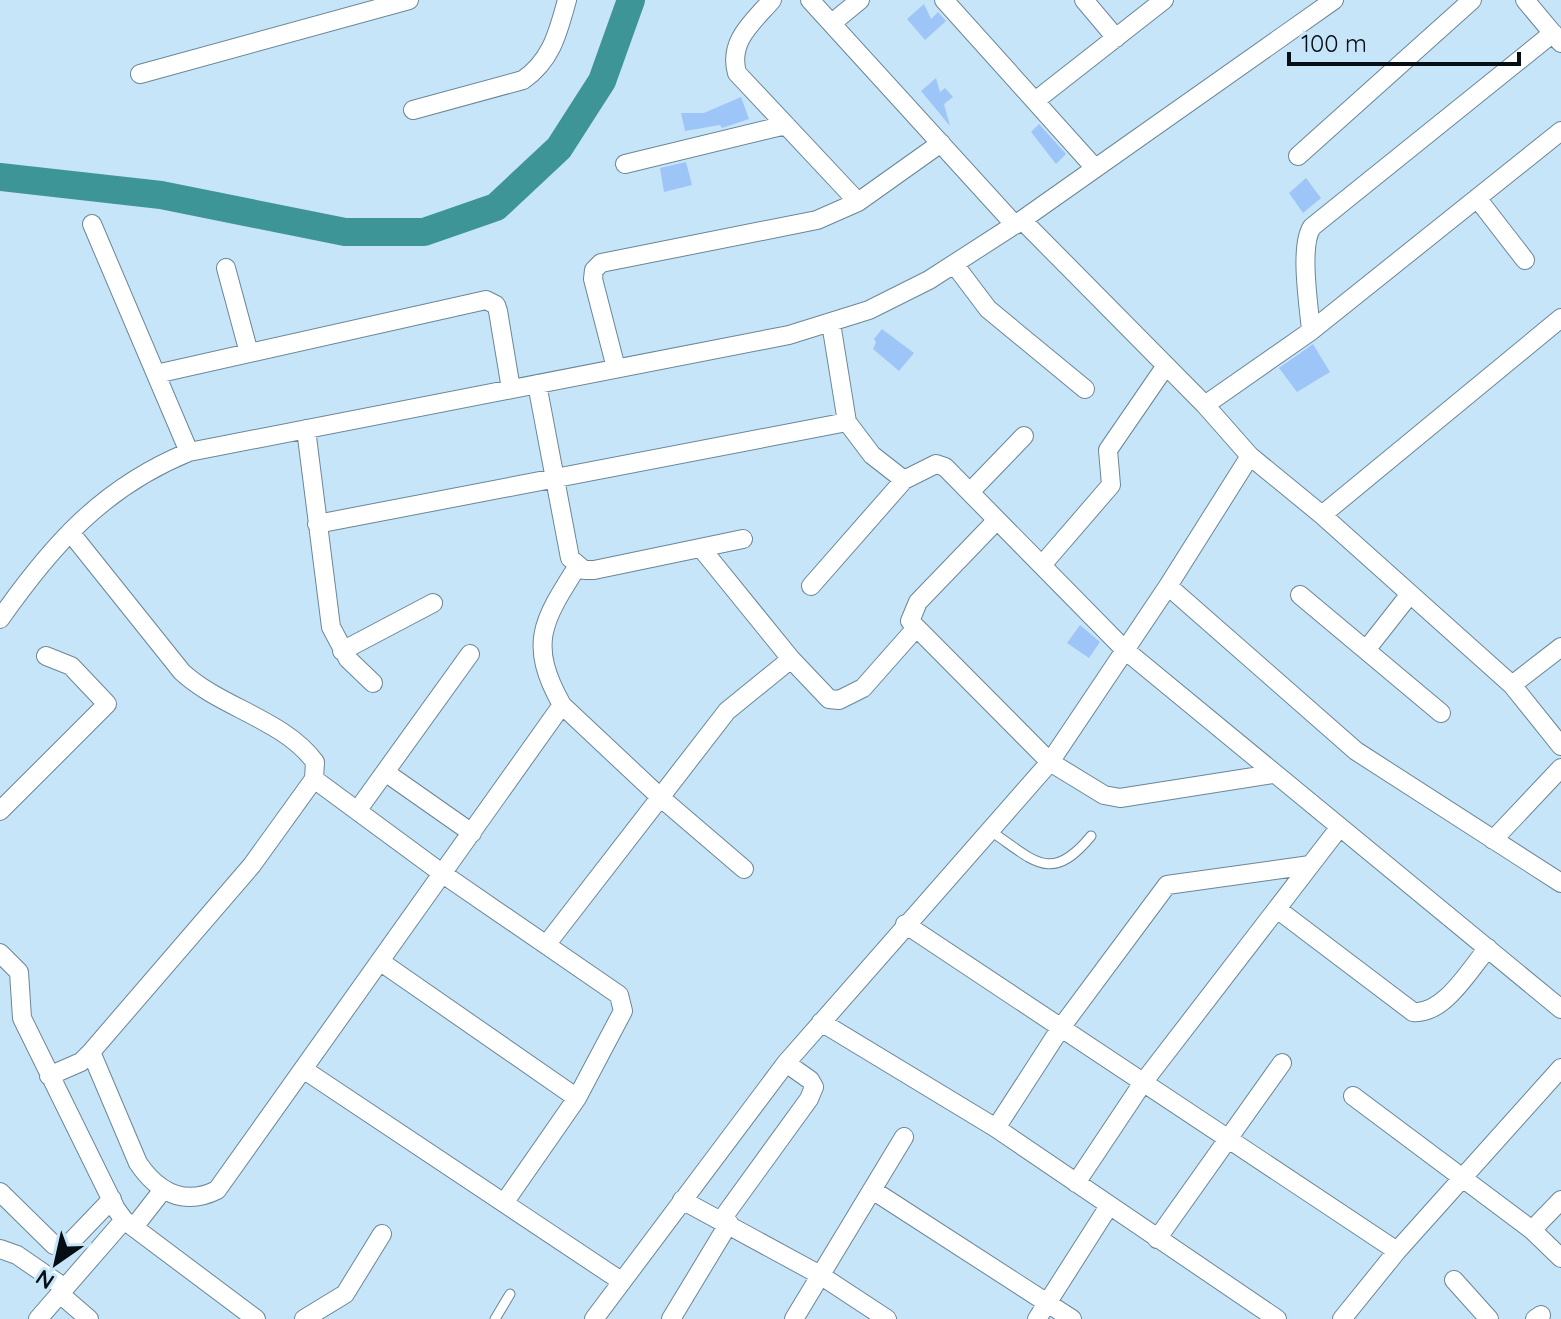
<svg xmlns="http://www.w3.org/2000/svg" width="1561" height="1319" font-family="Quicksand,sans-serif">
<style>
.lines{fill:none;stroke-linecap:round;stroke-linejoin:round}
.river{stroke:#3e9597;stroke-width:28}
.building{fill:#9ec5f7}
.service-casing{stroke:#6a8697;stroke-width:11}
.minor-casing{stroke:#6a8697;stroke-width:20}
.service{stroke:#fff;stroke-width:9}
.minor{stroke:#fff;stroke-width:18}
</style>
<rect width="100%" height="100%" fill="#c7e5f8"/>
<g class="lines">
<path class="river" d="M 0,177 L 161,195 L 345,232 L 424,232 L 496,207 L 559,148 L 602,81 L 631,0"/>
</g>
<path class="building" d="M 924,4 L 931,19 L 938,12 L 946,21 L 925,40 L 907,19 Z
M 936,78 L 940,92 L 945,88 L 953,97 L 944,104 L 950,126 L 921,91 Z
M 741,97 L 749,119 L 722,128 L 720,125 L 685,131 L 681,113 L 704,113 Z
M 1039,124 L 1066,154 L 1056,164 L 1031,132 Z
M 686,162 L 692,185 L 664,192 L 660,168 Z
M 1306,178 L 1321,198 L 1303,213 L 1289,193 Z
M 882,329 L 914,353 L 899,371 L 873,349 L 876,342 L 874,339 Z
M 1313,344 L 1330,372 L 1297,392 L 1279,368 Z
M 1080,625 L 1100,642 L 1089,658 L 1067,643 Z"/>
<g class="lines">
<g class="service-casing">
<path id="service" d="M 989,830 C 1033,859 1050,886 1091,836
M 495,1319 L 510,1294"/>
</g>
<g class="minor-casing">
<path id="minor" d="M 772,0 C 753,22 728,41 737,73 L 858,202
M 810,0 L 1015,225
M 944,0 L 1095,168
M 1084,0 L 1116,38
M 1525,0 L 1561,43
M 832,23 L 860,0
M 140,74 L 409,0
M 1035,101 L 1164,0
M 413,110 L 523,80 C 552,60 558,32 567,0
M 1298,156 L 1472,0
M 625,164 L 786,125
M 1477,198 L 1525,260
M 1022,220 L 1205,405 L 1250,456 L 1322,515 L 1512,685 L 1561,746
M 92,224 L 189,452
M 954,264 L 988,309 L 1085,389
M 226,268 L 249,353
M 831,323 L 847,422 L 872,455 L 904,480
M 1311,331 C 1309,306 1299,246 1312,227 L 1553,33
M 616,368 L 593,279 L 594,270 L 601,263 L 817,220 L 858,202 L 941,143
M 156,374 L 486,300 L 496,305 L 498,311 L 511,389
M 537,384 L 570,558 L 584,570 L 594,570 L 743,539
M 1205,405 L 1311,331 L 1561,131
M 306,429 L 331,627 L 348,659 L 373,683
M 970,492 L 1024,436
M 1322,515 L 1561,318
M 997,520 L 918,602 L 910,621 L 1050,762 L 1104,795 L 1120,798 L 1273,774
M 317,524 L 847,422
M 701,548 L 791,659 L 829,699 L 839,700 L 863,688 L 916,628
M 1042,565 L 1111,485 L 1108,450 L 1165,367
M 577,567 C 542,622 528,644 562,705 L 660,797 L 744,869
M 811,586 L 904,480 L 936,464 L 945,467 L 1125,650 L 1561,1009
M 1168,586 L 1356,751 L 1561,883
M 1300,595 L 1441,713
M 0,619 C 52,545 103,487 189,452 L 789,335 L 869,310 L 929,280 L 1022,220 L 1334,0
M 1366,650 L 1410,594
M 342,651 L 433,603
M 1512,685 L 1561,647
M 385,772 L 472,833
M 314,779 L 443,874 L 619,995 L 623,1011 L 577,1098 L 504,1203
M 0,811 L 107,704 L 71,666 L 46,656
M 357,811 L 470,654
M 1493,840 L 1561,768
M 1277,909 L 1413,1012 C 1444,1015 1469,970 1488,948
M 905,924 L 1397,1251
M 546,945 L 727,711 L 791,659
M 0,953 L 19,972 L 22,1018 L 116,1209 L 124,1220 L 256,1319
M 381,962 L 577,1098
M 821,1022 L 996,1128 L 1277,1319
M 91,1052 L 138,1163 C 157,1191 183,1207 217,1190 L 562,705
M 303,1069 L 621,1281
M 49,1076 L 81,1062 L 91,1052 L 252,865 L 314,779 L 315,762 C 283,719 221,708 182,672 L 70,532
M 1353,1096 L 1532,1230 L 1561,1258
M 996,1128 L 1060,1029 L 1167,885 L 1310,865
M 1076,1183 L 1142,1084 L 1339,828
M 874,1191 L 1072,1319
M 0,1192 L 54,1245 L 65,1248 L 112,1199
M 682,1200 L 820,1275 L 887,1319
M 722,1219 L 809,1099 L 814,1087 L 810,1080 L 786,1063
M 134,1227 L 162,1191
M 1532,1230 L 1561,1200
M 1157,1239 L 1282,1063
M 0,1249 L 17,1255 L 65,1288
M 1454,1280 L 1489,1319
M 60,1294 L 89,1319
M 38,1319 L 124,1220
M 304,1319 L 345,1294 L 382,1234
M 594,1319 L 786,1063 L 1050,762 L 1168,586 L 1250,456
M 671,1319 L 729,1223
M 794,1319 L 904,1137
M 1037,1319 L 1109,1206
M 1342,1319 L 1397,1251 L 1561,1068
M 1535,1319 L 1541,1315"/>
</g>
<use href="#service" class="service"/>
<use href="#minor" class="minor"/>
</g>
<g transform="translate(56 1263) rotate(214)" stroke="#c7e5f8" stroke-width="6" paint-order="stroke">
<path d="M0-6L14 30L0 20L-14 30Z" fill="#040e14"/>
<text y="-12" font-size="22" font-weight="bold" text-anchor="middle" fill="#040e14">N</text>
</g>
<path d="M1289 52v12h230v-12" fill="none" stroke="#040e14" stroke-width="4"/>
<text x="1301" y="52" font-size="24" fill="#040e14" stroke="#c7e5f8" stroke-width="6" paint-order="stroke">100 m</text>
</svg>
